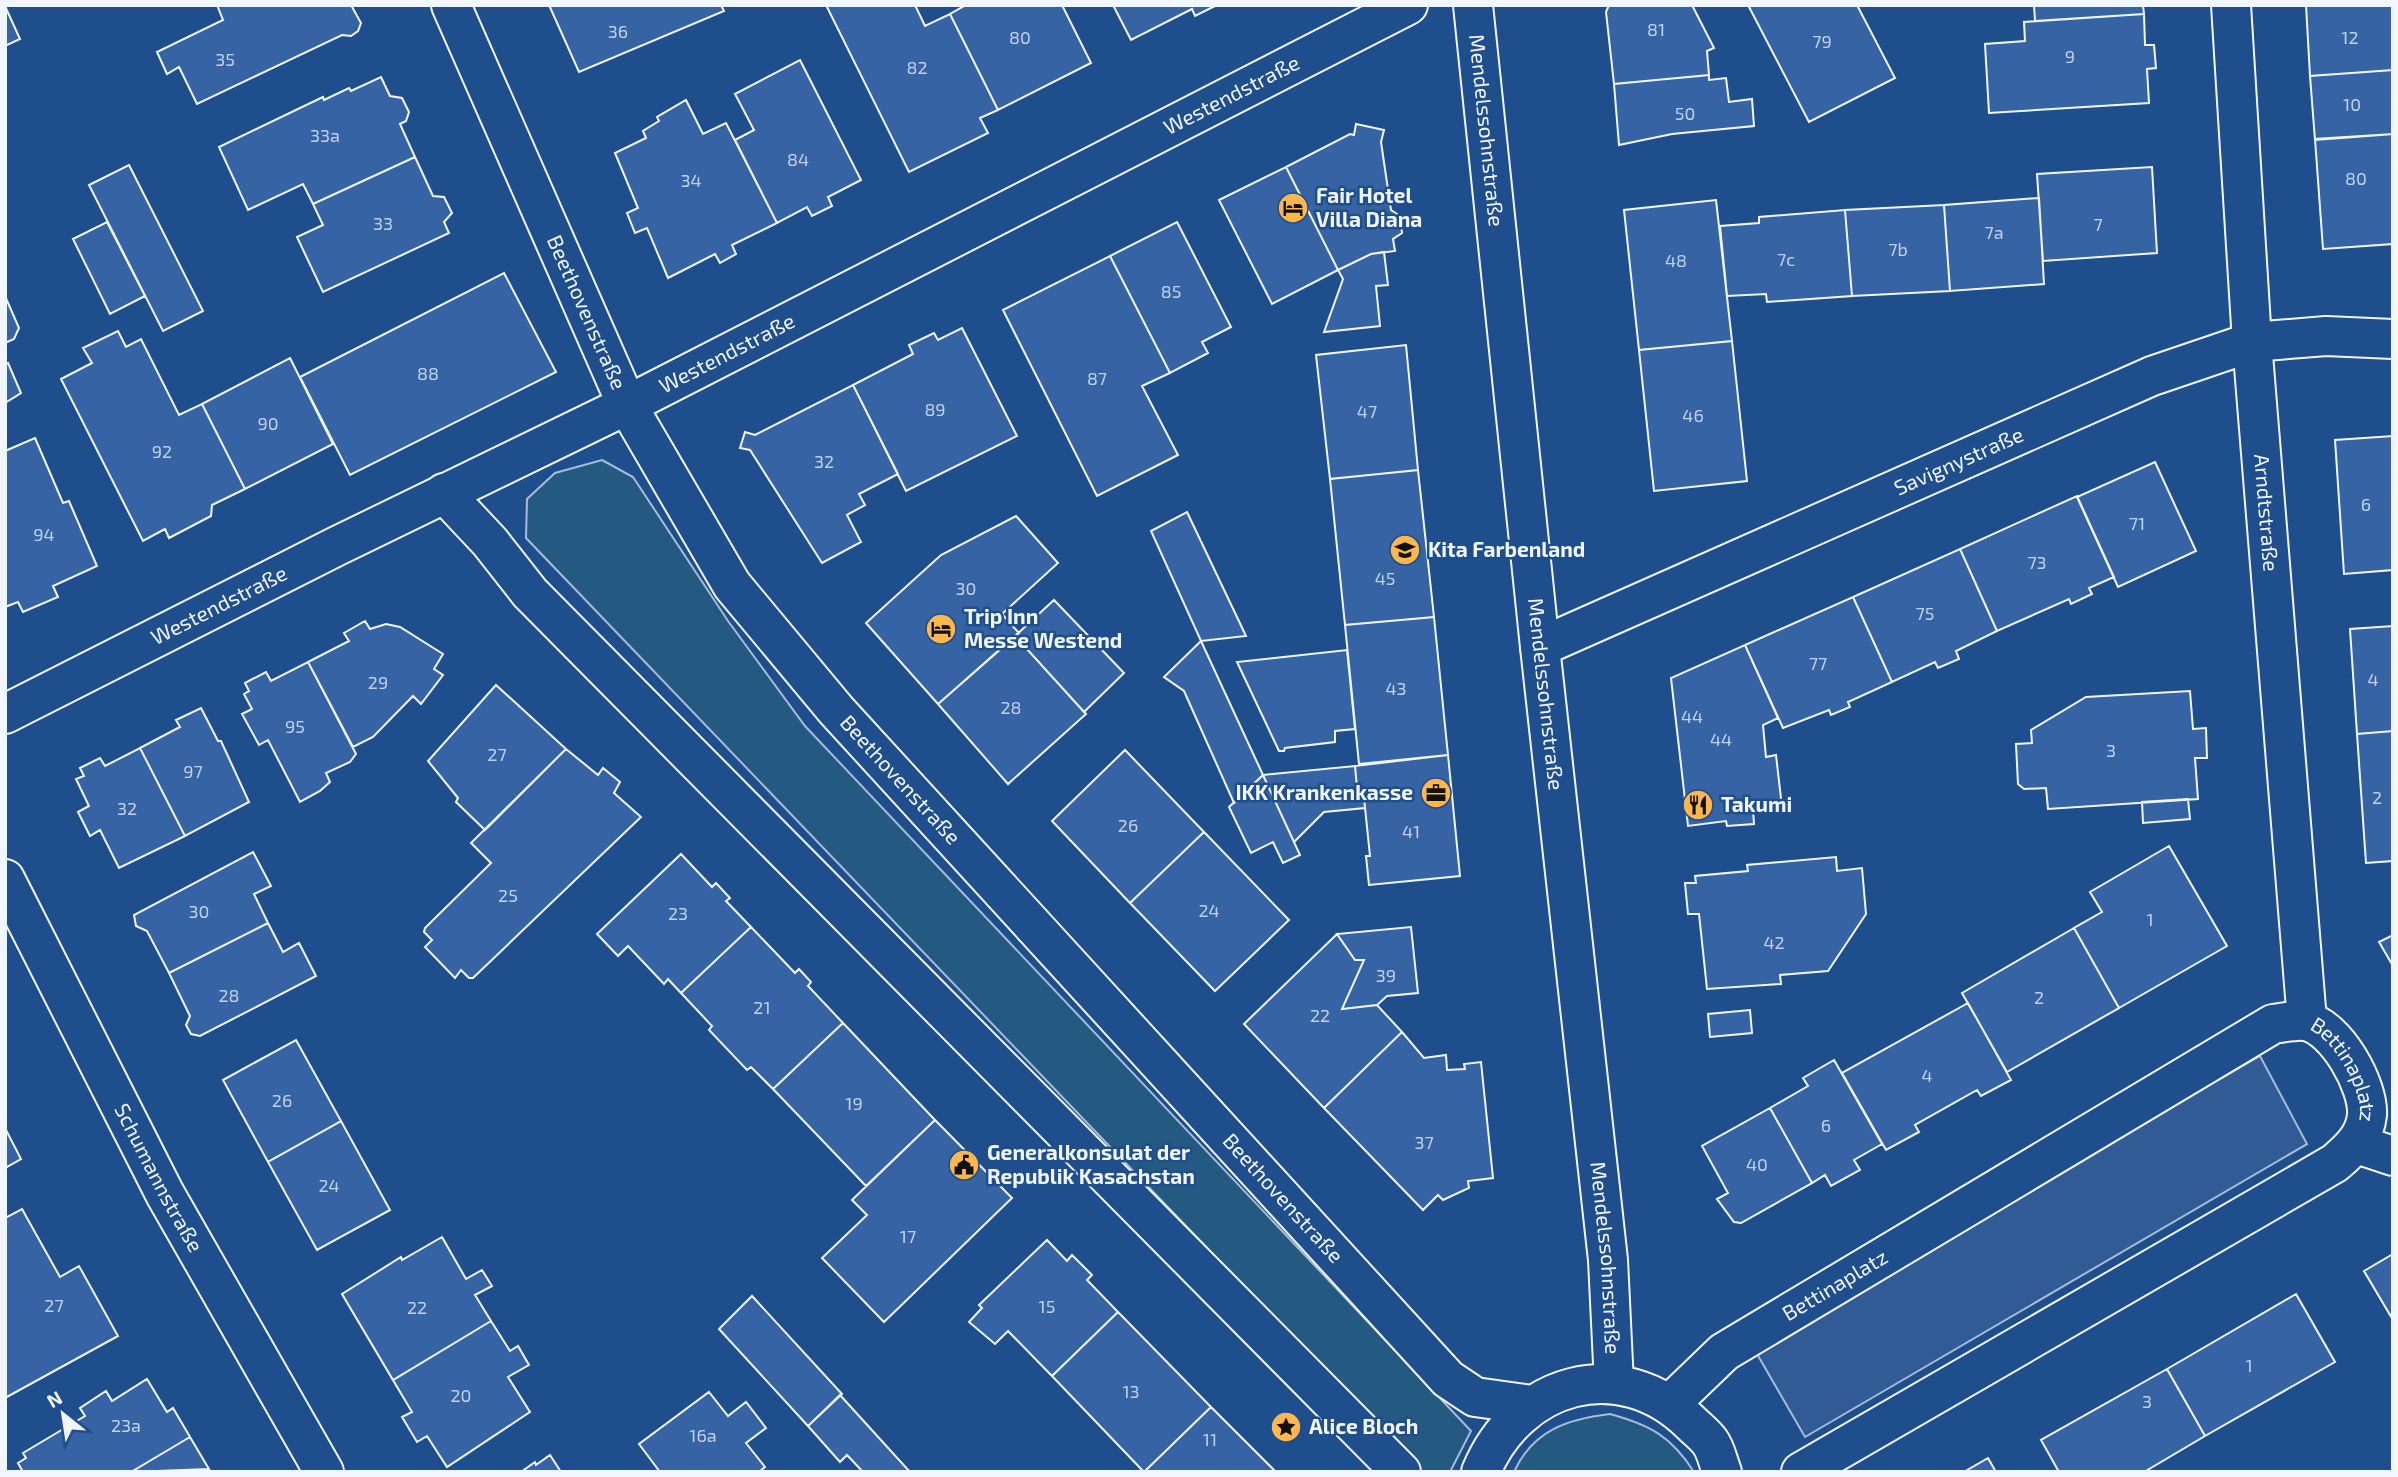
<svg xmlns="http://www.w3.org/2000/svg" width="2398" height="1477" font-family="'Exo 2',sans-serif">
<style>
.green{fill:#245a82;stroke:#a8bbd7;stroke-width:2}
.parking{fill:#305b95;stroke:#a8bbd7;stroke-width:2}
.building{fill:#3563a3;stroke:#f2f6ff;stroke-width:2}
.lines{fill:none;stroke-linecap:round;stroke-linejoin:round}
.street-casing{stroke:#f2f6ff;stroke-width:42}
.street{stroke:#1f4e8c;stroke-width:38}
.labels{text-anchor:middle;stroke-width:5;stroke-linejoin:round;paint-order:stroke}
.number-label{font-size:18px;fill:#c3d1e8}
.street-label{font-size:21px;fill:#f2f6ff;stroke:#1f4e8c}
.poi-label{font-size:21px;font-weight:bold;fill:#f2f6ff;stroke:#1f4e8c;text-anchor:start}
</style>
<rect width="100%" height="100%" fill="#1f4e8c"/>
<path class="green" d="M 602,460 L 633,477 L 728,621 L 805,726 L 1471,1431 L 1450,1472 L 1422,1472 L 526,538 L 527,499 L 555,473 Z
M 1610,1414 C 1650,1425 1671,1436 1694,1472 L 1514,1472 C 1533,1430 1568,1419 1610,1414 Z"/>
<path class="parking" d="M 2260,1056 L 2307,1144 L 1805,1437 L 1753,1347 Z"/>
<path class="building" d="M 217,5 L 351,5 L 361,23 L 358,31 L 351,36 L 342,35 L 197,104 L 179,67 L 167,74 L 157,52 L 223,20 Z
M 549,5 L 721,5 L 724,11 L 579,72 Z
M 826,5 L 915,5 L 925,26 L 950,14 L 998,110 L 980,118 L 988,133 L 909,172 Z
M 966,5 L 1062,5 L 1091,63 L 998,110 L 950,14 Z
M 1113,5 L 1217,5 L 1195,16 L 1192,9 L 1131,40 Z
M 1609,5 L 1692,5 L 1714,48 L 1707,51 L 1709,75 L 1614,84 L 1606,12 Z
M 1748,5 L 1857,5 L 1895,78 L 1809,122 Z
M 2034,5 L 2143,5 L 2144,14 L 2035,21 Z
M 2306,5 L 2393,5 L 2393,70 L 2310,76 Z
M 5,6 L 20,39 L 5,46 Z
M 2144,14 L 2145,45 L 2154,45 L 2156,68 L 2147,69 L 2149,103 L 1989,113 L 1985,44 L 2025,41 L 2024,22 Z
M 800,60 L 861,180 L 828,197 L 832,206 L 812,216 L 807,207 L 777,223 L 735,140 L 754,130 L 735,94 Z
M 2393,70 L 2393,134 L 2315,140 L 2310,76 Z
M 1709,75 L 1709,80 L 1726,78 L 1729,102 L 1752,99 L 1754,126 L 1672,134 L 1619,145 L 1614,84 Z
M 381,77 L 390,96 L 402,98 L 409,112 L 406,121 L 400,124 L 415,157 L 313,204 L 303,184 L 248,210 L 219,147 L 323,97 L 324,100 L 349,88 L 351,91 Z
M 686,100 L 703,134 L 726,123 L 777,223 L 732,245 L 736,254 L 720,263 L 715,254 L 668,278 L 647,228 L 635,233 L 627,213 L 638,208 L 615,153 L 646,138 L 643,131 L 659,121 L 657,117 Z
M 1356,124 L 1384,130 L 1381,142 L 1391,210 L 1400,216 L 1402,233 L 1393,239 L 1395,251 L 1371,254 L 1338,270 L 1286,167 L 1350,134 L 1354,135 Z
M 2393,134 L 2393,244 L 2323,249 L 2315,139 Z
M 415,157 L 433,196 L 444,197 L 452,213 L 444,222 L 449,233 L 323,292 L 297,237 L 323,225 L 313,204 Z
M 129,165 L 203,311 L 163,331 L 89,185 Z
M 1286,167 L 1338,270 L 1272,304 L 1219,200 Z
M 2152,167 L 2157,253 L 2043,261 L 2037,174 Z
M 2039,198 L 2044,284 L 1950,291 L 1944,205 Z
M 1716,200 L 1732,341 L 1639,350 L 1624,210 Z
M 1944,205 L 1950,291 L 1852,296 L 1845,210 Z
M 1845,210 L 1852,296 L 1767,302 L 1766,294 L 1727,296 L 1720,226 L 1759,223 L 1759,217 Z
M 107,222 L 145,296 L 110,314 L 73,239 Z
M 1177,222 L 1231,327 L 1202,342 L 1208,353 L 1170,373 L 1110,256 Z
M 1384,252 L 1388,285 L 1376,286 L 1380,326 L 1324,332 L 1343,279 L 1338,270 L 1371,254 Z
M 1110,256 L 1170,373 L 1142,386 L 1178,455 L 1097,496 L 1003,310 Z
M 504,273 L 556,372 L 350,475 L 300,377 Z
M 5,296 L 19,328 L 14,339 L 5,343 Z
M 962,328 L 1017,436 L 906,491 L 853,385 L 913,354 L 909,345 L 934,333 L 938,340 Z
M 118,331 L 126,347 L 141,339 L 179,415 L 202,404 L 245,489 L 212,505 L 211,516 L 169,538 L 165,529 L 143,541 L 61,379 L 92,363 L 83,348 Z
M 1732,341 L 1747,481 L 1654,491 L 1639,350 Z
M 1406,345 L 1418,470 L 1330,479 L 1316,355 Z
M 290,358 L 333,444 L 245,489 L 202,404 Z
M 8,363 L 21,393 L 5,403 L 5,364 Z
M 853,385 L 898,474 L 859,494 L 865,505 L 847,515 L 861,542 L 822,563 L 750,450 L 740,448 L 745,432 L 755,435 Z
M 2393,436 L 2393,570 L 2344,574 L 2335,440 Z
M 35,438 L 63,503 L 69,501 L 97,566 L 53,586 L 58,597 L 23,612 L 18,602 L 5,607 L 5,451 Z
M 2155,462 L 2196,551 L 2118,587 L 2077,497 Z
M 1418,470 L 1434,617 L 1345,625 L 1330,479 Z
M 2077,496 L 2114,577 L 2089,588 L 2092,594 L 2071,604 L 2069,599 L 1997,631 L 1960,549 Z
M 1187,512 L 1246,636 L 1201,641 L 1151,531 Z
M 1016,516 L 1058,563 L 1002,614 L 1019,633 L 938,704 L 866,623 L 941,555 Z
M 1960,549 L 1997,631 L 1956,651 L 1959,659 L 1938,668 L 1935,662 L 1892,682 L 1853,597 Z
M 1853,597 L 1892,682 L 1848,702 L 1850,707 L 1831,715 L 1829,710 L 1783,728 L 1745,645 Z
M 1054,600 L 1124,673 L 1084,712 L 1015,636 Z
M 1434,617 L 1448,755 L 1359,764 L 1345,625 Z
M 365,621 L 370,629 L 386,624 L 400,627 L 443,654 L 434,669 L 443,675 L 421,704 L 413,696 L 373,737 L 353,747 L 308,662 L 349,641 L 344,633 Z
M 2393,626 L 2393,731 L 2357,734 L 2350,629 Z
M 1015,636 L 1086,714 L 1008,784 L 938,704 Z
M 1201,641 L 1263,775 L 1234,803 L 1184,691 L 1164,677 Z
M 1745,645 L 1778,718 L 1763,725 L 1766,757 L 1776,755 L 1782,807 L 1753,810 L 1754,824 L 1727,826 L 1726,821 L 1688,826 L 1671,678 Z
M 1347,650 L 1355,729 L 1335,731 L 1335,742 L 1285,748 L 1284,751 L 1279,751 L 1237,662 Z
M 308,662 L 356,754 L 350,762 L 326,773 L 330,782 L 320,791 L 300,802 L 268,740 L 259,745 L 242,714 L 252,709 L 244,694 L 249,691 L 245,683 L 266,672 L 271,681 Z
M 496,685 L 566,749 L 485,830 L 456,802 L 458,798 L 428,761 Z
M 2190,691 L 2193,729 L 2206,728 L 2207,758 L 2195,758 L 2198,799 L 2048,809 L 2046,788 L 2024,789 L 2018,784 L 2016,744 L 2032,743 L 2031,730 L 2086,697 Z
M 201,708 L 218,741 L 221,741 L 249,802 L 185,836 L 140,748 L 180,727 L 176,720 Z
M 2393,731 L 2393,861 L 2366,863 L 2357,734 Z
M 140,748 L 185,836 L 119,868 L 100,830 L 90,836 L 78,812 L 89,806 L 76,779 L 84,776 L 80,768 L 100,758 L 105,766 Z
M 566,749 L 598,775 L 603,768 L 620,782 L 614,793 L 641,817 L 473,978 L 469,978 L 461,970 L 455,978 L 425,947 L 432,940 L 424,932 L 425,928 L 491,863 L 471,843 Z
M 1125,750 L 1204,832 L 1130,903 L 1052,821 Z
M 1448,755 L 1460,876 L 1369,885 L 1366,856 L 1370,856 L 1364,798 L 1358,798 L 1355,766 Z
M 1355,766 L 1358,798 L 1364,798 L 1365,808 L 1324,812 L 1294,842 L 1263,775 Z
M 1263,775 L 1300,855 L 1283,863 L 1273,842 L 1251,853 L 1229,807 Z
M 2188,799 L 2190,819 L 2143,823 L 2142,802 Z
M 1204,832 L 1289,920 L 1215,991 L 1130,903 Z
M 2169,846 L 2227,946 L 2119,1008 L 2074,928 L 2102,912 L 2090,892 Z
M 253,852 L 271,886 L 254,894 L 268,923 L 169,973 L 147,931 L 136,926 L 134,915 Z
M 681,854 L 712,887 L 716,883 L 730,898 L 726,901 L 751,927 L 681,993 L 668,979 L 664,984 L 628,946 L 618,956 L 597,934 Z
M 1836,857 L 1837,871 L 1862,868 L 1866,914 L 1828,971 L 1780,975 L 1781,984 L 1707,989 L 1699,914 L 1688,914 L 1685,883 L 1696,883 L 1695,876 L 1748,871 L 1747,865 Z
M 268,923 L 283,952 L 299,943 L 316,976 L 200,1036 L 191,1034 L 186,1025 L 190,1016 L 169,973 Z
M 751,927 L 795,973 L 799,969 L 811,982 L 808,986 L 843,1023 L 773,1089 L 751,1067 L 747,1070 L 709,1030 L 712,1026 L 681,993 Z
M 1411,927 L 1418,993 L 1387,996 L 1377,1005 L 1342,1009 L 1364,960 L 1355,960 L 1337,934 Z
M 2074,928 L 2119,1008 L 2007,1072 L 1962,993 Z
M 1337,934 L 1355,960 L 1364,960 L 1342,1009 L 1377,1005 L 1402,1032 L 1324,1108 L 1244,1024 Z
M 2393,935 L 2393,966 L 2379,942 Z
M 1968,1003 L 2011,1080 L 1981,1096 L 1977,1090 L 1915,1125 L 1919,1132 L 1886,1150 L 1842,1073 Z
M 1750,1010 L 1752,1033 L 1710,1037 L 1708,1014 Z
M 843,1023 L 935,1120 L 866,1186 L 773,1089 Z
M 1402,1032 L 1424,1058 L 1446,1055 L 1447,1070 L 1465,1069 L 1464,1064 L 1481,1062 L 1493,1178 L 1468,1181 L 1469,1188 L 1443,1200 L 1438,1195 L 1423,1210 L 1324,1108 Z
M 296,1040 L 341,1121 L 268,1162 L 223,1080 Z
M 1834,1060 L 1882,1144 L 1854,1160 L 1860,1170 L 1831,1186 L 1825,1175 L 1812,1183 L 1770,1108 L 1808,1086 L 1803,1078 Z
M 1770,1108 L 1812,1183 L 1741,1223 L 1734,1222 L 1717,1199 L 1728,1193 L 1702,1146 Z
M 935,1120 L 1012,1198 L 884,1322 L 822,1258 L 867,1215 L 852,1200 Z
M 341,1121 L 390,1210 L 317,1250 L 268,1162 Z
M 5,1128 L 21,1159 L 5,1168 Z
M 22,1209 L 60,1277 L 79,1266 L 118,1336 L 5,1398 L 5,1218 Z
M 442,1237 L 466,1279 L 482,1270 L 492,1286 L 475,1295 L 491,1321 L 393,1380 L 342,1294 L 401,1257 L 402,1260 Z
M 1047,1240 L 1067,1261 L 1072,1255 L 1092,1275 L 1087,1280 L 1118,1312 L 1052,1376 L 1008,1331 L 995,1344 L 969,1322 L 982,1308 L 979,1305 Z
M 2393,1254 L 2393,1320 L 2364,1271 Z
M 2296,1294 L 2335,1362 L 2205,1436 L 2167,1369 Z
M 752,1296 L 842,1394 L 808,1426 L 719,1329 Z
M 1118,1312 L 1211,1407 L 1144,1472 L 1052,1376 Z
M 491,1321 L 510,1351 L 518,1346 L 529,1365 L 508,1377 L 530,1412 L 447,1467 L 427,1436 L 417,1442 L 402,1417 L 412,1412 L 393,1380 Z
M 2167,1369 L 2205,1436 L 2144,1472 L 2059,1472 L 2041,1440 Z
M 147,1379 L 167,1412 L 173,1408 L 190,1437 L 131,1472 L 23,1472 L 18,1463 L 26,1458 L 23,1453 L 85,1416 L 80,1408 L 106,1391 L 112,1401 Z
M 709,1392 L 728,1416 L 746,1402 L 766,1428 L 746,1443 L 765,1467 L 759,1472 L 660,1472 L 639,1444 Z
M 840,1395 L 910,1472 L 863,1472 L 847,1455 L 840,1462 L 808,1426 Z
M 1211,1407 L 1276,1472 L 1144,1472 Z
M 190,1437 L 209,1469 L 131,1472 Z
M 550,1455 L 561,1472 L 521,1472 L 535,1462 L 536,1465 Z
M 1988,1458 L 1996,1472 L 1964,1472 Z"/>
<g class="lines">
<g class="street-casing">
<g id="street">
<path id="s1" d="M 451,5 L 627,405 L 732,585 L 836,710 L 1448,1379 L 1475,1397 L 1532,1405"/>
<path id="s2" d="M 1473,5 L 1540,647 L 1608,1260 L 1614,1384"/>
<path id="s3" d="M 2231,5 L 2252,342 L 2307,1021"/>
<path d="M 444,493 L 490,542 L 530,593 L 1401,1472"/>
<path id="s4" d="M 1540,647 L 2152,376 L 2252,342 L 2326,336 L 2393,339"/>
<path id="s5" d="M 5,714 L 337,546 L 627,405 L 1408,5"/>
<path id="s6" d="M 5,879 L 165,1194 L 324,1472"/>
<path d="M 2357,1144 L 2393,1156"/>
<path id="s7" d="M 1671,1403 L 1724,1352 L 2273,1024 C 2282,1023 2295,1020 2305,1021 C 2336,1026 2369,1086 2367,1115 C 2365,1137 2350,1150 2335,1163 L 1801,1472"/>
<path d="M 1481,1472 C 1518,1382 1620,1353 1691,1423 C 1697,1429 1705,1435 1710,1442 C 1716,1450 1718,1462 1722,1472"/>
</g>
</g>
<use href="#street" class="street"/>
</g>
<defs>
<g id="hotel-disc" transform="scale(1.575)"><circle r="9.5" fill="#ffb74d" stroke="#1f4e8c"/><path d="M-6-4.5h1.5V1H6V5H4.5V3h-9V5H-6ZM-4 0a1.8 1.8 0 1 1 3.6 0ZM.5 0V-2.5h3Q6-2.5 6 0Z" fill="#111"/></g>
<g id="school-disc" transform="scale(1.575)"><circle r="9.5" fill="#ffb74d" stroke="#1f4e8c"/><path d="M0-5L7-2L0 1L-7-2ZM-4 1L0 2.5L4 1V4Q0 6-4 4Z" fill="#111"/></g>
<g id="office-disc" transform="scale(1.575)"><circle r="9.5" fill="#ffb74d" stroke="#1f4e8c"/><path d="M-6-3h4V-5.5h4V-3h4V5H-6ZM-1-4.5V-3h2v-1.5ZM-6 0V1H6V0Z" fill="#111"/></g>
<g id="restaurant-disc" transform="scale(1.575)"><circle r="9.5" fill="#ffb74d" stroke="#1f4e8c"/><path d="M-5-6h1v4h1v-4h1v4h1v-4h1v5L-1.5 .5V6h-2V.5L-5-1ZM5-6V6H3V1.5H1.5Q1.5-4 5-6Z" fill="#111"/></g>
<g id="civic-disc" transform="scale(1.575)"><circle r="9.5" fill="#ffb74d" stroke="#1f4e8c"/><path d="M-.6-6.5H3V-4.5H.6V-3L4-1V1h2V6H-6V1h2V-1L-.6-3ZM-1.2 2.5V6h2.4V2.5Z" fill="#111"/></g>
<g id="sight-disc" transform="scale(1.575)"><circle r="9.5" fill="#ffb74d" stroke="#1f4e8c"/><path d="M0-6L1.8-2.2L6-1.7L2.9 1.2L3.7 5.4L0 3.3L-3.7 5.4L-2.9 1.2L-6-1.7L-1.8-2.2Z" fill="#111"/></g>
</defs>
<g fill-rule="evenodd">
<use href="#hotel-disc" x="1293" y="208"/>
<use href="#school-disc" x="1405" y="550"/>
<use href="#hotel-disc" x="941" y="629"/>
<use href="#office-disc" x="1436" y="793"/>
<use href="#restaurant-disc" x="1698" y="805"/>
<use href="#civic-disc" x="964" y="1165"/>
<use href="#sight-disc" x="1286" y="1427"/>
</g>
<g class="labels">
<g class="number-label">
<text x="1656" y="36">81</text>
<text x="618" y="38">36</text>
<text x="1020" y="44">80</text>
<text x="2350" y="44">12</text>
<text x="1822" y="48">79</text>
<text x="2070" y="63">9</text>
<text x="225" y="66">35</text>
<text x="917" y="74">82</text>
<text x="2352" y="111">10</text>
<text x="1685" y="120">50</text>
<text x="325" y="142">33a</text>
<text x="798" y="166">84</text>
<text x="2356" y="185">80</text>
<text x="691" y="187">34</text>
<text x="383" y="230">33</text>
<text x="2098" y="231">7</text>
<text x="1994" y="239">7a</text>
<text x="1898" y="256">7b</text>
<text x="1786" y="266">7c</text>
<text x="1676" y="267">48</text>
<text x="1171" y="298">85</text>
<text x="428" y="380">88</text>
<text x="1097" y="385">87</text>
<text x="935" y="416">89</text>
<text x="1367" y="418">47</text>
<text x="1693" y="422">46</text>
<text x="268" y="430">90</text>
<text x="162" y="458">92</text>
<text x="824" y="468">32</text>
<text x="2366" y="511">6</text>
<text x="2137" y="530">71</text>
<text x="44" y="541">94</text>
<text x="2037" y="569">73</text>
<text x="1385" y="585">45</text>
<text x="966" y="595">30</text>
<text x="1925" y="620">75</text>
<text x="1818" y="670">77</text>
<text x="2373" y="686">4</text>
<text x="378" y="689">29</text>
<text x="1396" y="695">43</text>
<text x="1011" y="714">28</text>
<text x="1692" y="723">44</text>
<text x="295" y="733">95</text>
<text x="1721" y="746">44</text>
<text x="2111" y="757">3</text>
<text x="497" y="761">27</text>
<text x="193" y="778">97</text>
<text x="2377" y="804">2</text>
<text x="127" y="815">32</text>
<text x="1128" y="832">26</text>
<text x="1411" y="838">41</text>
<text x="508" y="902">25</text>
<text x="1209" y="917">24</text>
<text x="199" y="918">30</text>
<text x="678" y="920">23</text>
<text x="2150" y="926">1</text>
<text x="1774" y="949">42</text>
<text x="1386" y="982">39</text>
<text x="229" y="1002">28</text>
<text x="2039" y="1004">2</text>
<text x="762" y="1014">21</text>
<text x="1320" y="1022">22</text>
<text x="1927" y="1082">4</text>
<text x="282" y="1107">26</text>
<text x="854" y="1110">19</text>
<text x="1826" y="1132">6</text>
<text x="1424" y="1149">37</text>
<text x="1757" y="1171">40</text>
<text x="329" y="1192">24</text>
<text x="908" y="1243">17</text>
<text x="54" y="1312">27</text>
<text x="1047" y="1313">15</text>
<text x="417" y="1314">22</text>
<text x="2249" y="1372">1</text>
<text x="1131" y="1398">13</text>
<text x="461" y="1402">20</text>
<text x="2147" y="1408">3</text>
<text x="126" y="1432">23a</text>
<text x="703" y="1442">16a</text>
<text x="1210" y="1446">11</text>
</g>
<g class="street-label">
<text dy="7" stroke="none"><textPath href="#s5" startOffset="1374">Westendstraße</textPath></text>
<text dy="7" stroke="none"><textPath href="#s2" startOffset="126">Mendelssohnstraße</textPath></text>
<text dy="7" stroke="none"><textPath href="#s1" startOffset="336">Beethovenstraße</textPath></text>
<text dy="7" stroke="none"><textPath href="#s5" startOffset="807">Westendstraße</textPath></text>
<text dy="7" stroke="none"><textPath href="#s4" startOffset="458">Savignystraße</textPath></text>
<text dy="7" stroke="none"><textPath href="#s3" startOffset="509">Arndtstraße</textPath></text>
<text dy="7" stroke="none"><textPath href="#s5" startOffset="240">Westendstraße</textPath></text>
<text dy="7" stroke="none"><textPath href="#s2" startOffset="693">Mendelssohnstraße</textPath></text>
<text dy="7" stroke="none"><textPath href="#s1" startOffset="903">Beethovenstraße</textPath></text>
<text dy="7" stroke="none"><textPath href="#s7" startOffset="812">Bettinaplatz</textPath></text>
<text dy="7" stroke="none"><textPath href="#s6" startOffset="336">Schumannstraße</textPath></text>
<text dy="7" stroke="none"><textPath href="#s1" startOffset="1470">Beethovenstraße</textPath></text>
<text dy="7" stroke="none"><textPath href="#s2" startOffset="1260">Mendelssohnstraße</textPath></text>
<text dy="7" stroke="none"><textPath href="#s7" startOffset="203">Bettinaplatz</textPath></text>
</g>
<g class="poi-label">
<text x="1316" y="203">Fair Hotel<tspan x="1316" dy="24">Villa Diana</tspan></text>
<text x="1428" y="557">Kita Farbenland</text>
<text x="964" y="624">Trip Inn<tspan x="964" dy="24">Messe Westend</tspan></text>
<text x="1413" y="800" text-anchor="end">IKK Krankenkasse</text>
<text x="1721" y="812">Takumi</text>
<text x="987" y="1160">Generalkonsulat der<tspan x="987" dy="24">Republik Kasachstan</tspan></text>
<text x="1309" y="1434">Alice Bloch</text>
</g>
</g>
<rect width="2398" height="1477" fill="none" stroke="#f2f6ff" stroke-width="14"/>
<g transform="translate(63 1414) rotate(330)" stroke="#1f4e8c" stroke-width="5" paint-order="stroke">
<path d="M0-5L12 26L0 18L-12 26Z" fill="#f2f6ff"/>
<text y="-10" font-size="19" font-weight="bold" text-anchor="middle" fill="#f2f6ff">N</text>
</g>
</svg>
